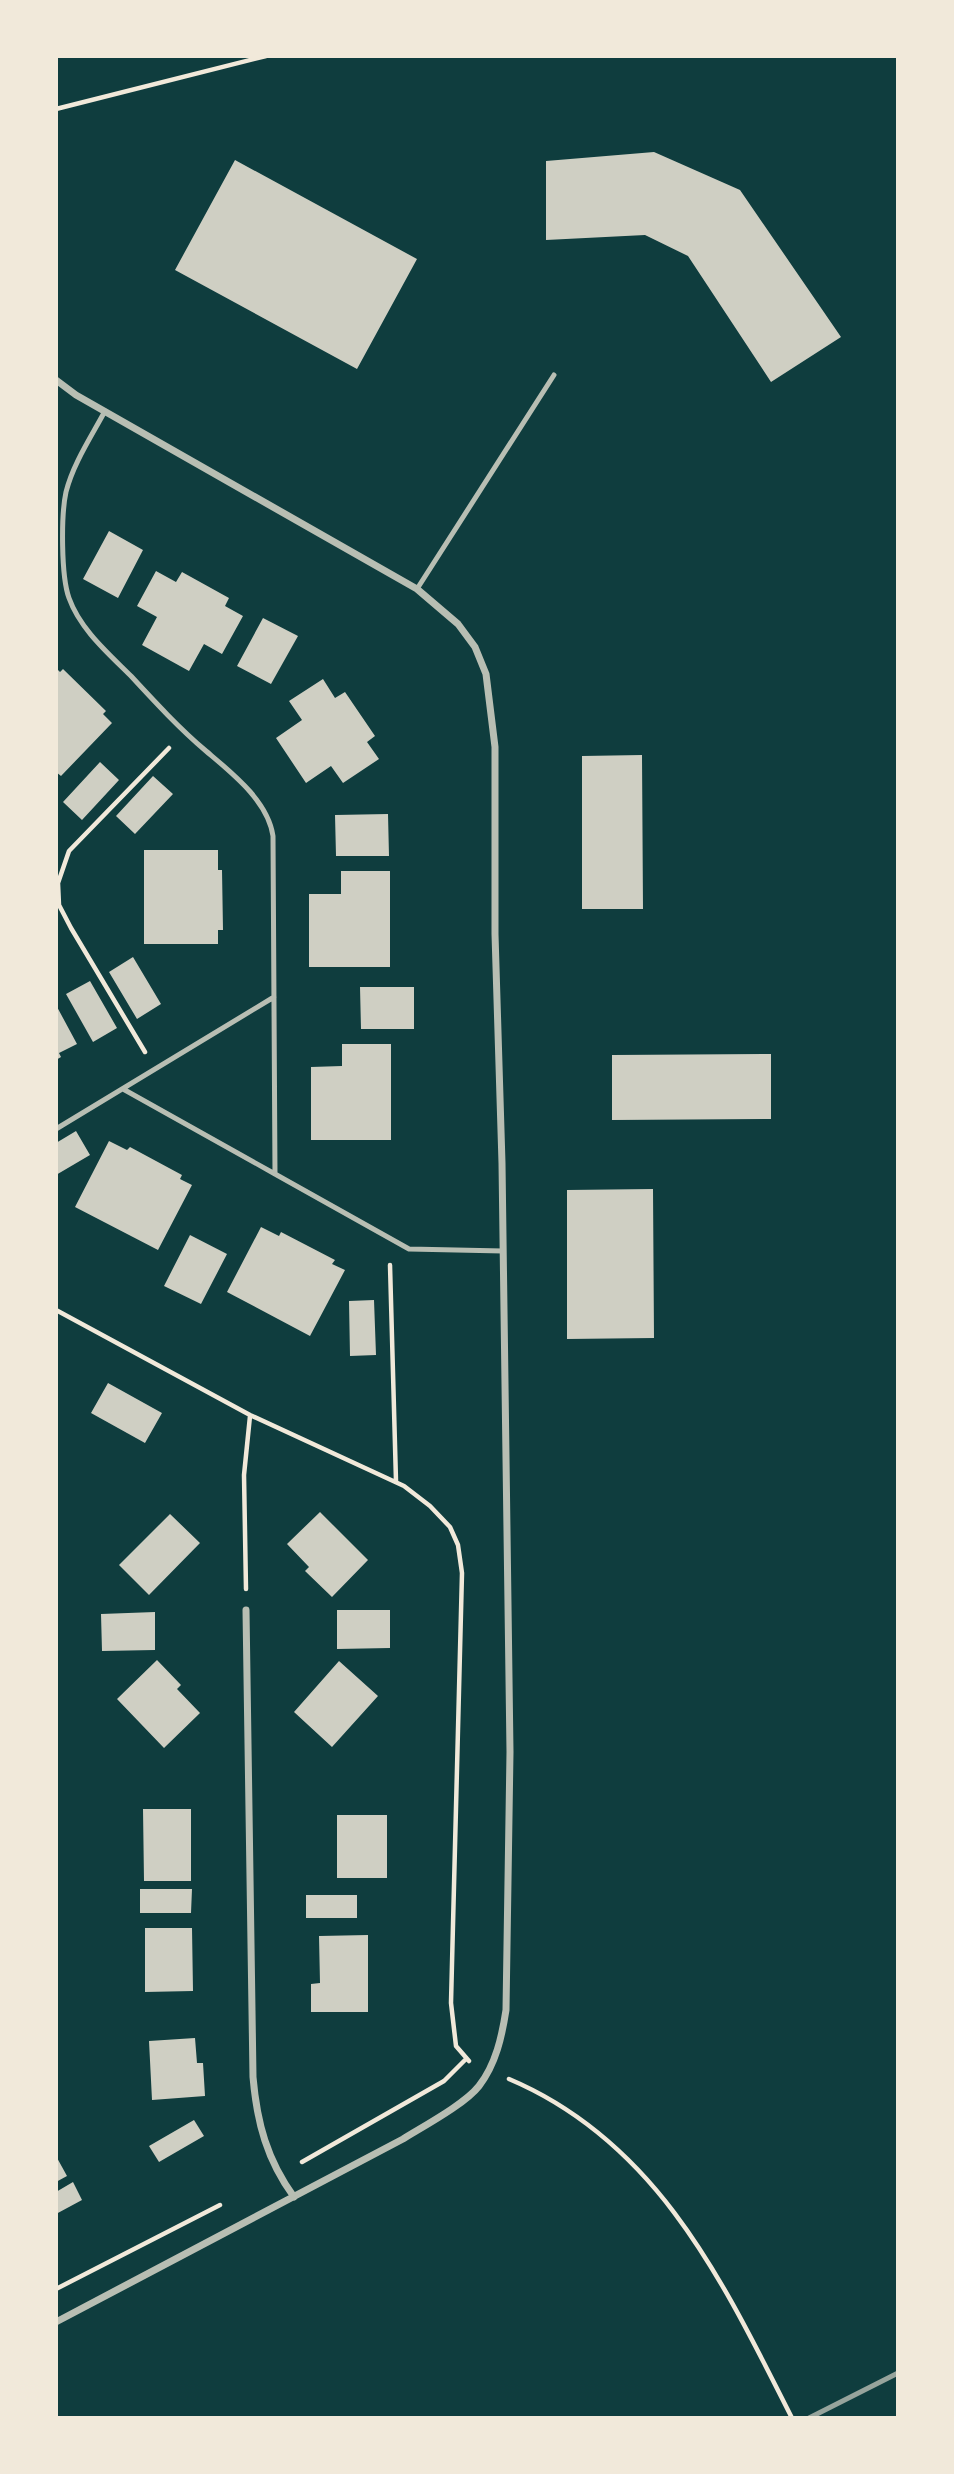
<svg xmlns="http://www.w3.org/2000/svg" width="954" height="2474" font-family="'Golos Text',sans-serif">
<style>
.building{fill:#cfcfc3}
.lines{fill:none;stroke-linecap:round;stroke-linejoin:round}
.path{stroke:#f1e9da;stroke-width:4.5}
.service{stroke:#b8beb3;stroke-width:5}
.minor{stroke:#b8beb3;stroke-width:7}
.rail{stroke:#97a49c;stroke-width:5}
</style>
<rect width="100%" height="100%" fill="#0f3d3e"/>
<path class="building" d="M 654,152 L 740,190 L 841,337 L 771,382 L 688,256 L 645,235 L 546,240 L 546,161 Z
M 235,160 L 417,259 L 357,369 L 175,270 Z
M 109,531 L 143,550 L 118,598 L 83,579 Z
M 156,571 L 176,582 L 182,572 L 229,598 L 225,606 L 243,616 L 222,654 L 204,644 L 189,671 L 142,645 L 157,617 L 137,606 Z
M 263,618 L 298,636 L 271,684 L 237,666 Z
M 56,668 L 60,672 L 63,669 L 106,711 L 103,714 L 112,723 L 61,776 L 56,772 Z
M 323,679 L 335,698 L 345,692 L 375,736 L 367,742 L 379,759 L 343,783 L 331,766 L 306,783 L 276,738 L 302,720 L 289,701 Z
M 642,755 L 643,909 L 582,909 L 582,756 Z
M 100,762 L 119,780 L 82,820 L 63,802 Z
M 153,776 L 173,794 L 135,834 L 116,816 Z
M 388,814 L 389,856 L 336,856 L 335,815 Z
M 144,850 L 218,850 L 218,870 L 222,870 L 223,930 L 218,930 L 218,944 L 144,944 Z
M 341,871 L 390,871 L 390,967 L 309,967 L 309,894 L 341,894 Z
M 133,957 L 161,1004 L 137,1019 L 109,972 Z
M 90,981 L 117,1028 L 93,1042 L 66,994 Z
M 360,987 L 414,987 L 414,1029 L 361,1029 Z
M 56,1005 L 77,1044 L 59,1053 L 61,1057 L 56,1060 Z
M 342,1044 L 391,1044 L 391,1140 L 311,1140 L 311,1067 L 342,1066 Z
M 771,1054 L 771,1119 L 612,1120 L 612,1055 Z
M 76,1131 L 90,1155 L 56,1175 L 56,1143 Z
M 109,1141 L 127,1150 L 130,1147 L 182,1175 L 180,1179 L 192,1185 L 158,1250 L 75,1207 Z
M 653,1189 L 654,1338 L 567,1339 L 567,1190 Z
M 261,1227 L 279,1236 L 281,1232 L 335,1260 L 332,1264 L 345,1270 L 310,1336 L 227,1292 Z
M 190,1235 L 227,1254 L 201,1304 L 164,1286 Z
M 374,1300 L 376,1355 L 350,1356 L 349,1301 Z
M 108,1383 L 162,1413 L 145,1443 L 91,1413 Z
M 320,1512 L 368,1560 L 332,1597 L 305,1571 L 309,1567 L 287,1544 Z
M 170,1514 L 200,1543 L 149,1595 L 119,1565 Z
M 337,1610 L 390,1610 L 390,1648 L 337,1649 Z
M 155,1612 L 155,1650 L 102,1651 L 101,1614 Z
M 157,1660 L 181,1685 L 177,1689 L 200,1713 L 164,1748 L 117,1699 Z
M 339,1661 L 378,1696 L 332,1747 L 294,1712 Z
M 143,1809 L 191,1809 L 191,1881 L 144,1881 Z
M 337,1815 L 387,1815 L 387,1878 L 337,1878 Z
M 140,1889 L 192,1889 L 191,1913 L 140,1913 Z
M 306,1895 L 357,1895 L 357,1918 L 306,1918 Z
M 145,1928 L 192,1928 L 193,1991 L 145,1992 Z
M 368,1935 L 368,2012 L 311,2012 L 311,1984 L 320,1983 L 319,1936 Z
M 195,2038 L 197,2063 L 203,2063 L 205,2096 L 152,2100 L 149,2041 Z
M 194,2120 L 204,2136 L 159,2162 L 149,2146 Z
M 56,2156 L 67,2176 L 56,2182 Z
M 73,2182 L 82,2200 L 56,2214 L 56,2192 Z"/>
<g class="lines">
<path class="path" d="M 56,109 L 266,56
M 145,1052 L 71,928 L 59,905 L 58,883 L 69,851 L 169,748
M 390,1265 L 396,1481
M 56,1310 L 250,1415 L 404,1486 L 430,1506 L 450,1527 L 458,1545 L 462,1573 L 451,2003 L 456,2046 L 469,2061
M 246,1589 L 244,1475 L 250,1416
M 509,2079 C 658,2142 723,2282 792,2418
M 302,2162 L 444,2081 L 466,2059
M 56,2289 L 220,2205"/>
<path class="service" d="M 105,411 C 91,437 73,464 66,492 C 61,515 61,576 69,598 C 80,629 108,653 131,676 C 155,702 179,728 206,751 C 232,773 268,801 273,836 L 275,1174 L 409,1249 L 503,1251
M 417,589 L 554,375
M 123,1089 L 275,1174
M 56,1129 L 274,997"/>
<path class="minor" d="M 56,380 L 76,395 L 417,589 L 458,624 L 475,647 L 486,674 L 495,747 L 495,934 L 502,1163 L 510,1752 L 506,2010 C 502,2036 496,2064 479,2086 C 465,2104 424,2126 403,2139 L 56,2322
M 246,1610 L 253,2077 C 257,2123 267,2160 294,2197"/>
<path class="rail" d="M 809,2418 L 898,2373"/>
</g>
<rect width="954" height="2474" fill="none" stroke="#f1e9da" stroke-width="116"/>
</svg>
